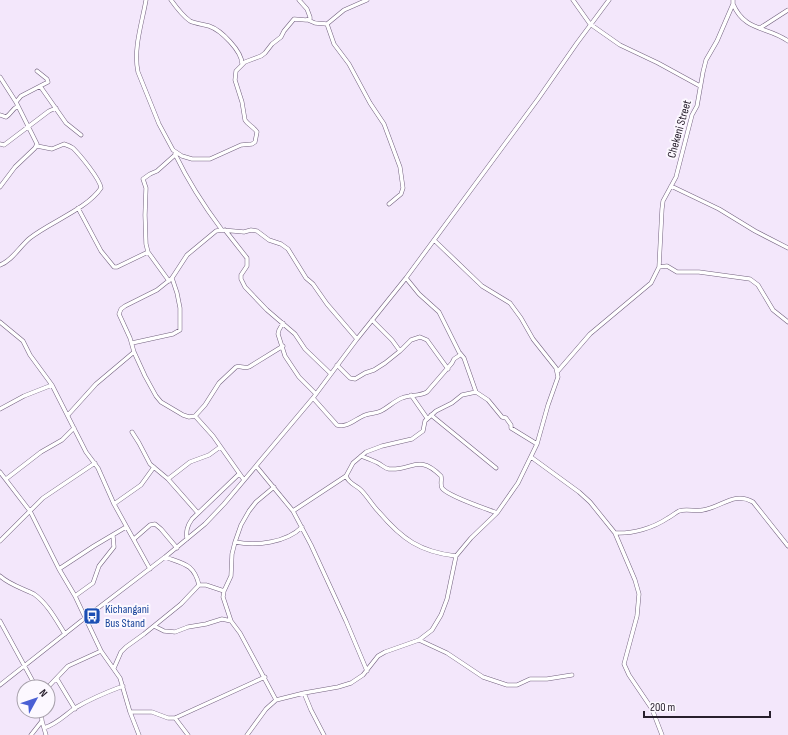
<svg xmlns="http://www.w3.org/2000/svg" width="788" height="735" font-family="'Sofia Sans Condensed',sans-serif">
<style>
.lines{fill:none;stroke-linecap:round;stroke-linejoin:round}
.street-casing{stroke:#73627f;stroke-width:4.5}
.street{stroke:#fff;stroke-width:3.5}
.labels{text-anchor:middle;stroke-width:4;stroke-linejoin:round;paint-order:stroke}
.street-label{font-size:12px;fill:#271f2c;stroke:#fcf8ff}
.transit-label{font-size:12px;fill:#164399;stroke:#fcf8ff;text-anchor:start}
</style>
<rect width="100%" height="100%" fill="#f3e7fb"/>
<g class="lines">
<g class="street-casing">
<path id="street" d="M 146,0 C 142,23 133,49 138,72 L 159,124 L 173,150 L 182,156 L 192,159 L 210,159 L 241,145 L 252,144 L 255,142 L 257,132 C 254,127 248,125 245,120 L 242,102 L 235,80 L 236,71 L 245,62 L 261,56 L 265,53 L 272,44 L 281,37 L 284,31 L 294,19 L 306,20 L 310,19 L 310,17 L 307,9 L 299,0
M 171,0 C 176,7 183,16 190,21 C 196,24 203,24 209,26 C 221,30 242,51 242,64
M 573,0 L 590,24 L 620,45 L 658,63 L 700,86
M 733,4 C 745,32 767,26 788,41
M 308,20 L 315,23 L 327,24 L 344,10 L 367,0
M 327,24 L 334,44 L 349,64 L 370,103 L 384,124 L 400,167 L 403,188 L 401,194 L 389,204
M 760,28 L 788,10
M 0,77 L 16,102 L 37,144 L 35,148 L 15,167 L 0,187
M 40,86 L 66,123 L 81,135
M 16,102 L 21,96 L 48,82 L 47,79 L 37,71
M 0,115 L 6,117 C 11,114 12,109 18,106
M 0,144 L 4,145 L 8,142 L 49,111 L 56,108
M 175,154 C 188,181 204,206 222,230
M 671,186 L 719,209 L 755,231 L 788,248
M 78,208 L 101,251 L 114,267 L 117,267 L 148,252
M 225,230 L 247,258 L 247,266 L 241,275 L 241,279 L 245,287 L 267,310 L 295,334 L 305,349 L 331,374
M 0,265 C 12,261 20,246 30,238 C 50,222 87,209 101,188 C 100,179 80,155 73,148 C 70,146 67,145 64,144 L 52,149 L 37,146
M 659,267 L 667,266 L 677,272 L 699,272 L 750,279 L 758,285 L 773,310 L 788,322
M 172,278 L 157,290 L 125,306 L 121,309 L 119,314 L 130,338 L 134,352 L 145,376 L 156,396 L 161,402 L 183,415 L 189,417 L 195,416 L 205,405 L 219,383 L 236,367 C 240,365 244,369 249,367 L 283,346
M 406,278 L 419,294 L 439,312 L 459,352 L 464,358 L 476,392 L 488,400 L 502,417 L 506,418 L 511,425 L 511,428 L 537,444
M 169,281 L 148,252 L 146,244 L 145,215 L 146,188 L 143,179 L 150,174 L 157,171 L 175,155
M 372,320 L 392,340 L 400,351
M 0,322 L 23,341 L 30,355 L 52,385 L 86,452 L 98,468 L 114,504 L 150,569
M 283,323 L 279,330 L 278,334 L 285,356 L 299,377 L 316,394
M 132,343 L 173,334 L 180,330 L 180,308 L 177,293 L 172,278 L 187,255 L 216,231 L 222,230 L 244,232 L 251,230 L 257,231 L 269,240 L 281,244 L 288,249 L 306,278 L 313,284 L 327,304 L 357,339
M 337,365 L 350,378 L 355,379 L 365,373 L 374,370 L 385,363 L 400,351 L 411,340 L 420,337 L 427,340 L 448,369
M 558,371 L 590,334 L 651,283 L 659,267 L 662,209 L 663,201 L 676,177 L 692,115 L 697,106 L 703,72 L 706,60 L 717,41 L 733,4 L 733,0
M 411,395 L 427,418
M 313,398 L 337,425 C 347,428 354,420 363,416 C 368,413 375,414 381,411 C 389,407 394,401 402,398 C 410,395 420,396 427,392 L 452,363 L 454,359 L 460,355
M 0,409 L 24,396 L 52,385
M 68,415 L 96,384 L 134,352
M 431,415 L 496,468
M 195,416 L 213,436 L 244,480
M 132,432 L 139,443 L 150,464 L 168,479 L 198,513
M 361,456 C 366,458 372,460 378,463 C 382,465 384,468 389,469 C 412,471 418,453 441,476 C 442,480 440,485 442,488 C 447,496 487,509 497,513
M 531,457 L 579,492 L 590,502 L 615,533 L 635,580 L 639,594 L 637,616 L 624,664 L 629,675 L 652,709 L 662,735
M 256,466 L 293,511 L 346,476
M 0,472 L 30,511 L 59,569 L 75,596 L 101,651 L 120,678 L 130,712 L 139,735
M 6,479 L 41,452 L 62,440 L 74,428
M 168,479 L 190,462 L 209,455 L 220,447
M 114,504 L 141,485 L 154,467
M 293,511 L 311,545 L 346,621 L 367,671
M 615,533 C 633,534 653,528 668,518 C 672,516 675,513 679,511 C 687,508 695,512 703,510 C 722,507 734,491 753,502 L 788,546
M 134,539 L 150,525 L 155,524 L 161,529 L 177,548
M 187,539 C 186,531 187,526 192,519 L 239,474
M 0,541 L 43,498 L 95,463
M 235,542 C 256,546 286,543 302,527
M 456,556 C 420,552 402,539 379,512 C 372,505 368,497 361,490 C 356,485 349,484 346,476 L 353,463 L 366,452 L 382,446 L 412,439 L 423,431 L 425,421 L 436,411 L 452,403 L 462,395 L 476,392
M 165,557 C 184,564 194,564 199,585
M 59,569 L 94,546 L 126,527
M 0,576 C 10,585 22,588 34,594 C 48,604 56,620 65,634
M 75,596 L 93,583 L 99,566 L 114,547 L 113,536
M 0,621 L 36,687
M 231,621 L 223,597 L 224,591 L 231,576 L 232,554 L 235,542 L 241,525 L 249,511 L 256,502 L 274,487
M 154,626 L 164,631 L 175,632 L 188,627 L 206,624 L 222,619 L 231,621 L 240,633 L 276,700
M 419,640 L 447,653 L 483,677 L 507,685 L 517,685 L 530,679 L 547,679 L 572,675
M 114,668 L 121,652 L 126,647 L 144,634 L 181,604 L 199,585 L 206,585 L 224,591
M 57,679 L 75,709
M 0,685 L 85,618 L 165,557 L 205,524 L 224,504 L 313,398 L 357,339 L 406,278 L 538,99 L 577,43 L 609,0
M 48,687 L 68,666 L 101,651
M 304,693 L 311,710 L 324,735
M 41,711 L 42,721 L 46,735
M 130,712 L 152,712 L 168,718 L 175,718 L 265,677
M 175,718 L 188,735
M 44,728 C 57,724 65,715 75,708 C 90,699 107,692 123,686
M 31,735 L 42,721
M 247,735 L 266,709 L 276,700 L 304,693 L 338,687 L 351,683 L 363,675 L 378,656 L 385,652 L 419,640 L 432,630 L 441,615 L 447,599 L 456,556 L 471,538 L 497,513 L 518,483 L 537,444 L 548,405 L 558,377 L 556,368 L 533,339 L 521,318 L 510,303 L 482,286 L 434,240"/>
</g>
<use href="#street" class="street"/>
</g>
<defs>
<g id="bus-square" transform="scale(0.9)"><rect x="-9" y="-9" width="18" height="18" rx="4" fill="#1a4fb4" stroke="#fcf8ff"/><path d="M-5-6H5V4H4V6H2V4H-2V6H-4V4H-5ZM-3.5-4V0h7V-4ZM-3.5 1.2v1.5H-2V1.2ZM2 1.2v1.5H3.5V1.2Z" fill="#fff"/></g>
</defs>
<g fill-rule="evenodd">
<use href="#bus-square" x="92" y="616"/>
</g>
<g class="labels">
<g class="street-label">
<text transform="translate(679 129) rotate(-74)" y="4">Chekeni Street</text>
</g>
<g class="transit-label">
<text x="105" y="613">Kichangani<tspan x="105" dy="14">Bus Stand</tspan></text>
</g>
</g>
<g transform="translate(36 699) rotate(50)"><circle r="19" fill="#fcf8ff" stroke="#a7a1ab"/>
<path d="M0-3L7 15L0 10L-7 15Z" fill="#4a5fd4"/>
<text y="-6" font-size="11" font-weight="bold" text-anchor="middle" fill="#271f2c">N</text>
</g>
<path d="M644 711v6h126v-6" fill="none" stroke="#271f2c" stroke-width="2"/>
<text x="650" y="711" font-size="12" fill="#271f2c" stroke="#fcf8ff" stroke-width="3" paint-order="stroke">200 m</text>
</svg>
